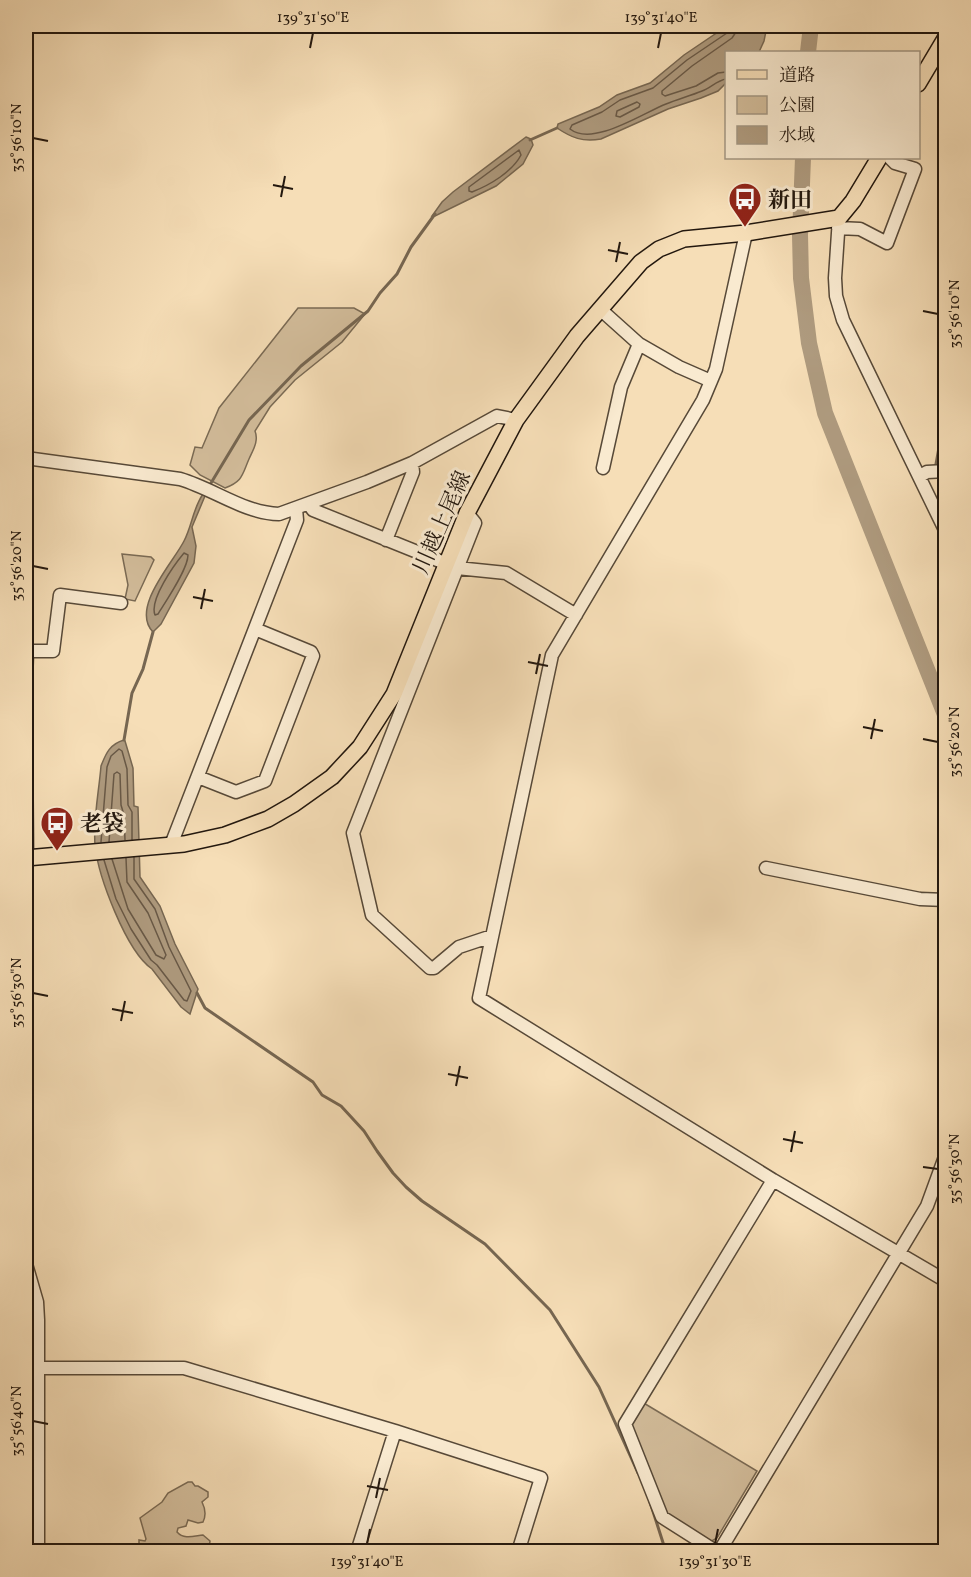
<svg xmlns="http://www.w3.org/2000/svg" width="971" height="1577" font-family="Vollkorn,'Noto Serif JP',serif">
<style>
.green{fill:#d2bc9a;stroke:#7a6a54;stroke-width:1.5}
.water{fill:#ae9a7e;stroke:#766651;stroke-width:1.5}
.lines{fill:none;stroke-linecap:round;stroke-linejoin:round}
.shore{stroke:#685846;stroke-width:1.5}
.stream{stroke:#766651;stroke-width:3}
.river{stroke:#ae9a7e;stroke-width:16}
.minor-casing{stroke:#574938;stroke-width:15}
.major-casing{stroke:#22170e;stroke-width:18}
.minor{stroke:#f9ead0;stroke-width:12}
.major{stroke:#f6deb7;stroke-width:15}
.ticks{fill:none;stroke:#22170e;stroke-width:2}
.labels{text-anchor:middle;stroke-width:6;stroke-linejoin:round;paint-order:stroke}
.poi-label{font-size:22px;font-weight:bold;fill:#22170e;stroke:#f9ead0;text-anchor:start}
.street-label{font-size:22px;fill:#22170e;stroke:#f9ead0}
.neatline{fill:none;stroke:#22170e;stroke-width:2}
.ticks-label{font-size:15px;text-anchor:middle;fill:#22170e}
</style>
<rect width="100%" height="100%" fill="#f6deb7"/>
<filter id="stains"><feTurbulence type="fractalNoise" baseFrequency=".00333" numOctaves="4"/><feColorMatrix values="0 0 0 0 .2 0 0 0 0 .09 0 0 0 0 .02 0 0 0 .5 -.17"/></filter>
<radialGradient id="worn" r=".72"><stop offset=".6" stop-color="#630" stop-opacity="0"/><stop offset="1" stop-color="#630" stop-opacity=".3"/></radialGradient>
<path class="green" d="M 298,308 L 354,308 L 365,314 L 342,342 L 295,380 L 270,407 L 255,431 C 259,441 253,450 249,459 C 242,475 243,481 225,488 L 200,475 L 190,465 L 195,447 L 202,448 L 219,408 Z
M 122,554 L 151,557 L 154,560 L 135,601 L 125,599 L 128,585 Z
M 642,1402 L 757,1471 L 717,1538 L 710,1542 L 664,1515 L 629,1424 Z
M 188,1482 L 192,1482 L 195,1486 L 198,1486 L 208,1492 L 208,1497 L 202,1502 C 205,1508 206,1516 203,1522 L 198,1523 L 188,1520 L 186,1526 L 178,1528 L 177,1532 C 184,1540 194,1536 203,1535 L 210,1541 L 209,1548 L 205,1551 L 159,1551 L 139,1544 L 139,1540 L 145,1541 L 146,1539 L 140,1518 L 162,1502 L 168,1493 Z"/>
<path class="water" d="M 727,26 L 767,26 L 764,41 L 759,52 L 726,52 L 726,83 L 718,91 L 701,98 L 668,109 L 601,139 C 582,142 572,138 557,128 L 558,124 L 599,107 L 617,95 L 650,83 L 684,55 Z
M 526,137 L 531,139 L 533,145 L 523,164 L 496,186 L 435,216 L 432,216 L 442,202 L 453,192 Z
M 203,494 L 205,496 L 192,527 L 196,546 L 194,563 L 161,624 L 153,632 C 130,608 173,563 184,541 C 192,526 193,508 203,494 Z
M 124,740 L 125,741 L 133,768 L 134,806 L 138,807 L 140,877 L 160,906 L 175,944 L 198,989 L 190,1014 L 181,1007 L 152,969 C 126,951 98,876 95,845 C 93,819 99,791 101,766 C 106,753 110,744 124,740 Z"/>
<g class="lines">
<path class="shore" d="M 726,72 L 718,73 L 696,86 L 665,96 L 662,94 L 662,91 L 692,66 L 732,38 L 736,32 L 737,26
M 726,79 C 718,80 710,88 702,91 C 690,96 678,99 666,104 C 643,113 593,147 570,129 L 572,125 L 602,112 L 620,100 L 653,88 L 687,60 L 727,33 L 730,26
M 637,102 L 640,104 L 639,107 L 620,117 L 616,116 L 617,111 Z
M 519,150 L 521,155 C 512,172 490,185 472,192 L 469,191 L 469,187 Z
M 184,553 L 188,555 C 188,569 166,601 158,614 L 155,615 C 149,600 174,565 184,553 Z
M 101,842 L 107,767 L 111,756 L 119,749 L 122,751 L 127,769 L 128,805 L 132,812 L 132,840
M 109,842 L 114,774 L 117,772 L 120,774 L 121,805 L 124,815 L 125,840
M 112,859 L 128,909 L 156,955 L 164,959 L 166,955 L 148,913 L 127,882 L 126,858
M 104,860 L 116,899 L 131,929 L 151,960 L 157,965 L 184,1000 L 187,1001 L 191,991 L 169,947 L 155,909 L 134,879 L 134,857"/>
<path class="stream" d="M 530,140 L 557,128
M 936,464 L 946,409
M 208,488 L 249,420 L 301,366 L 368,311 L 380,293 L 397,274 L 411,247 L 435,214
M 124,740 L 132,693 L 143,669 L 153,632
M 197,993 L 205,1008 L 313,1082 L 322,1095 L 341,1106 L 364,1131 L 377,1151 L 393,1173 L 406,1187 L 422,1201 L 485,1244 L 550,1310 L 599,1387 L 638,1473
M 650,1502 L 666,1552"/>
<path class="river" d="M 808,52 L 811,26
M 803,158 L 800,235 L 801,278 L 809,343 L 825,413 L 946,717"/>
<g class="minor-casing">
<path id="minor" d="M 839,218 L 835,278 L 836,296 L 843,320 L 946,532
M 838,228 L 860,229 L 887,243 L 915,169 L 895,163 L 890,158
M 746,233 L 716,369 L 703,400 L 552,655 L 479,998 L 773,1180 L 946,1281
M 600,309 L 639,344 L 679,367 L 711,381
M 26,458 L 180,479 C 214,489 244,513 279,514 L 367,482 L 412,463 L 497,416 L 516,420
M 603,468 L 621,387 L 639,344
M 920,476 L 927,472 L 946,471
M 309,504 L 313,510 L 457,568 L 506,573 L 576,615
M 467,513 L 475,523 L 353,833 L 372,915 L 430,968 L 434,968 L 459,947 L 492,936
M 386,540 L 413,472 L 412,463
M 26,651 L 53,651 L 60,595 L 121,603
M 26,681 L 27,651
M 26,739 L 27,858
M 198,777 L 236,792 L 265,781 L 313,656 L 311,652 L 255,629
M 171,845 L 297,520 L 296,509
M 766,868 L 920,899 L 946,900
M 26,1264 L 37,1302 L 38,1320 L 38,1552
M 37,1368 L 184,1368 L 395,1431 L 357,1552
M 395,1431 L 541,1478 L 518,1552
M 717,1552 L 662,1517 L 625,1424 L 773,1180
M 719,1552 L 927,1206 L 946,1154"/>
</g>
<g class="major-casing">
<path id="major" d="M 918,84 L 946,37
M 26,858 L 184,844 L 225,835 L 268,819 L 294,804 L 332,777 L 360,747 L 394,694 L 467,513 L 516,420 L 577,336 L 641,262 L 659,249 L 684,239 L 746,233 L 839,218 L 853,201 L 879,158"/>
</g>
<use href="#minor" class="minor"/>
<use href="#major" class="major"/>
</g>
<path class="ticks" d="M 310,48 L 313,33M 658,48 L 661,33M 33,138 L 48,141M 273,185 L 293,189M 281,197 L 285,176M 608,250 L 628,254M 616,262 L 620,242M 923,311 L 938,314M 33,566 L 48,569M 193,597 L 213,601M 201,609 L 205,589M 528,662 L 548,666M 536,674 L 540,654M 863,727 L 883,731M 871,739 L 875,719M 923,739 L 938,742M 33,993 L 48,996M 112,1009 L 133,1013M 121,1021 L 125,1001M 448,1074 L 468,1078M 456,1086 L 460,1066M 783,1139 L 803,1143M 791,1152 L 795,1131M 923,1167 L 938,1169M 33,1421 L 48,1424M 367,1486 L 388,1490M 376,1498 L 380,1478M 367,1544 L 370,1529M 715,1544 L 718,1529"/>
<defs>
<g id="bus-pin" transform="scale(1.725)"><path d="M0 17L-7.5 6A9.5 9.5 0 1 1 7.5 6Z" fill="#8f2418" stroke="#f9ead0"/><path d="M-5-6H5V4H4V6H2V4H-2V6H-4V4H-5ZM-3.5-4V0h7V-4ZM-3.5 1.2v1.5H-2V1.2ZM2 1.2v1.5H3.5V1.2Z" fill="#fff"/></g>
</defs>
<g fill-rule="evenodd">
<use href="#bus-pin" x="745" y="199"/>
<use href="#bus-pin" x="57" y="823"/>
</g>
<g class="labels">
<g class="poi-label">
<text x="768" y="207">新田</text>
<text x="80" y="831">老袋</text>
</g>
<g class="street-label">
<text transform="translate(441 522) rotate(-66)" y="8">川越上尾線</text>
</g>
</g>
<rect width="971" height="1577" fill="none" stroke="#f6deb7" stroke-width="66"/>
<rect x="725" y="51" width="195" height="108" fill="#f9ead0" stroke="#a39682" stroke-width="1.5"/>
<rect x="737" y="70" width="30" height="9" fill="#f6deb7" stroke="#a39682" stroke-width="1.5"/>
<text x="779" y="81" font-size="18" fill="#22170e">道路</text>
<rect x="737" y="96" width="30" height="18" fill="#d2bc9a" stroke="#a39682" stroke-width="1.5"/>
<text x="779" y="111" font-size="18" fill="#22170e">公園</text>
<rect x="737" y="126" width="30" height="18" fill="#ae9a7e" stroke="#a39682" stroke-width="1.5"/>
<text x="779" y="141" font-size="18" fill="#22170e">水域</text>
<rect x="33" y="33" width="905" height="1511" class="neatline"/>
<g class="ticks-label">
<text x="313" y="22">139°31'50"E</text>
<text x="661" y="22">139°31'40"E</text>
<text transform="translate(16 138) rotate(-90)" y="5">35°56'10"N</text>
<text transform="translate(954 314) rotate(-90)" y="5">35°56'10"N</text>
<text transform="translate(16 566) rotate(-90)" y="5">35°56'20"N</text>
<text transform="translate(954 742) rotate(-90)" y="5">35°56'20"N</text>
<text transform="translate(16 993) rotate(-90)" y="5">35°56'30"N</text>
<text transform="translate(954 1169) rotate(-90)" y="5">35°56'30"N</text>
<text transform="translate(16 1421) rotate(-90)" y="5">35°56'40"N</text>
<text x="367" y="1566">139°31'40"E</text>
<text x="715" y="1566">139°31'30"E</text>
</g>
<rect width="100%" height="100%" filter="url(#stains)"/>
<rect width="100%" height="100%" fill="url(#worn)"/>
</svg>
